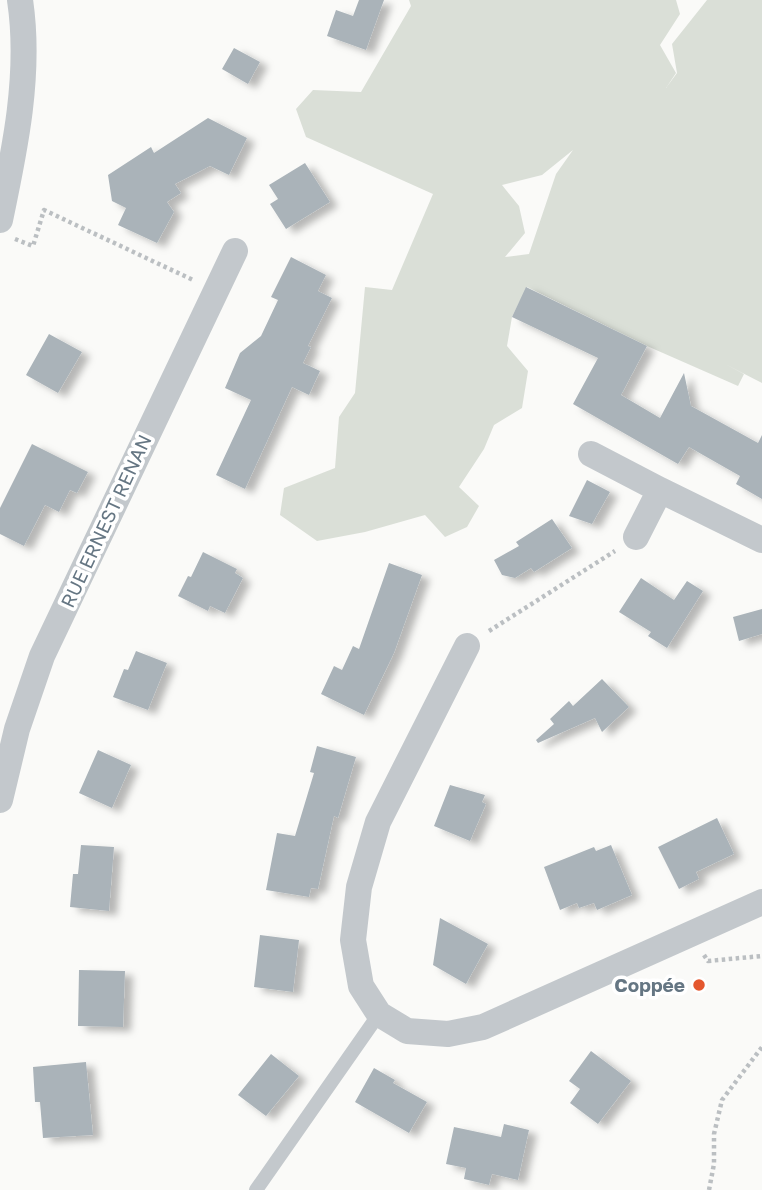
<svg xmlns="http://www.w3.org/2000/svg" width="762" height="1190" font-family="'Golos Text',sans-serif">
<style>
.green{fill:#dadfd7;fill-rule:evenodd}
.building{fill:#aab3b9;filter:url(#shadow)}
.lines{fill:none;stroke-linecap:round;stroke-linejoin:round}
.path{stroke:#bbbfc2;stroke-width:4.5;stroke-dasharray:3.5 3.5;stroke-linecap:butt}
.lane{stroke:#c3c8cc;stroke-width:14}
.street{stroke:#c3c8cc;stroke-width:26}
.poi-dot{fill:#e4572e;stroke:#fff;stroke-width:2.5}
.labels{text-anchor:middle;stroke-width:7;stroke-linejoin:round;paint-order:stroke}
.street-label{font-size:19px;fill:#657683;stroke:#fff}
.poi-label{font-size:19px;font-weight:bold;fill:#657683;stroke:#fff;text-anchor:end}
</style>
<defs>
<filter id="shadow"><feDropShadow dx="8" dy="4.5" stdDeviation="3.5" flood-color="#0004"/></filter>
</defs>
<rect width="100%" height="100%" fill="#fafaf8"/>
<path class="green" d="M 409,0 L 676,0 L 680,14 L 660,45 L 676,73 L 666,88 L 677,73 L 672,44 L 707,0 L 762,0 L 762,383 L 725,364 L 744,374 L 738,386 L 647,346 L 527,287 L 512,317 L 507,346 L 528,371 L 522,408 L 494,425 L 484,449 L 459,487 L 479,506 L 467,527 L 445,537 L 425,515 L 365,532 L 317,541 L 280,515 L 284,488 L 335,468 L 339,417 L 355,393 L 365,287 L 392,290 L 433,194 L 306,137 L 296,109 L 313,90 L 361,92 L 411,6 ZM 573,150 L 556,174 L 529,254 L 505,257 L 525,233 L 519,206 L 502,185 L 542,175 Z"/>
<path class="building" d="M 359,0 L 384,0 L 366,50 L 327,36 L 336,10 L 353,16 Z
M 234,48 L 260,62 L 248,84 L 222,69 Z
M 208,118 L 247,138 L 229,175 L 210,166 L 175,184 L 181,193 L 167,202 L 174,212 L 157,243 L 118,225 L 126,208 L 112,201 L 108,175 L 151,147 L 154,153 Z
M 305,163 L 330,202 L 286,229 L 270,204 L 278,199 L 269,185 Z
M 291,257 L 326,275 L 318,291 L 332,298 L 308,346 L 311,347 L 303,363 L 320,371 L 309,395 L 292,387 L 245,489 L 216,475 L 251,400 L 225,388 L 240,353 L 261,336 L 278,300 L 271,297 Z
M 526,287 L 647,346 L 621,395 L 660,418 L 684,373 L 691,406 L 758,443 L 762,435 L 762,499 L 736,484 L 740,476 L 689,447 L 678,464 L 573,404 L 598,358 L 512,317 Z
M 49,334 L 82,352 L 58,393 L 26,375 Z
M 32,444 L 88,472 L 77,493 L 70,490 L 59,512 L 45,505 L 24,546 L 0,534 L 0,508 Z
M 587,480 L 610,492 L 592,524 L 569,516 Z
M 552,519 L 572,548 L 534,572 L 531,568 L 515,578 L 502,575 L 494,560 L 519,546 L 516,542 Z
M 203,552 L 237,569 L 235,573 L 243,578 L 225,613 L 210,606 L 208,611 L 178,596 L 188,576 L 191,577 Z
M 389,563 L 422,575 L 394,653 L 364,715 L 321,694 L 334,666 L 342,670 L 353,646 L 359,649 Z
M 641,578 L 674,600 L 687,581 L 703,591 L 667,648 L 648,636 L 651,632 L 619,612 Z
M 762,609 L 762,634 L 739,641 L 733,617 Z
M 136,651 L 167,663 L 148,710 L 113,697 L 124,669 L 128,670 Z
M 602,679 L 629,707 L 602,732 L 595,718 L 538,743 L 536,740 L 554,724 L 550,719 L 569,701 L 573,706 Z
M 317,746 L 356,757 L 338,818 L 334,816 L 318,889 L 311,888 L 309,897 L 266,890 L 277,833 L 295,836 L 314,773 L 310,772 Z
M 98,750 L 131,765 L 112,808 L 79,793 Z
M 450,785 L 485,795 L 482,802 L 486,804 L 470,841 L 434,826 Z
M 717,818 L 734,854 L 696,872 L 699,879 L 679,889 L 658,847 Z
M 81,845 L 114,847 L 109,911 L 70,907 L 73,874 L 78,874 Z
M 611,845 L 632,895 L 597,910 L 594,903 L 579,908 L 577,903 L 560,910 L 544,867 L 594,847 L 596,851 Z
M 440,918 L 488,944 L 466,984 L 433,965 Z
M 260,935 L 299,940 L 293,992 L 254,987 Z
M 79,970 L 125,971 L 123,1027 L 78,1026 Z
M 591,1051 L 631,1081 L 598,1124 L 570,1103 L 580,1089 L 569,1081 Z
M 271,1054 L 299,1076 L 266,1116 L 238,1095 Z
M 86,1062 L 93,1135 L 43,1138 L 40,1102 L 35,1102 L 33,1067 Z
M 374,1068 L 395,1080 L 393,1083 L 427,1102 L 409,1133 L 355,1102 Z
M 504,1124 L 529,1130 L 518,1180 L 492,1174 L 489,1185 L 464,1179 L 466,1168 L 446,1164 L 454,1127 L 501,1137 Z"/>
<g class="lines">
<path class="path" d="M 15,239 L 33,246 L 44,210 L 193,280
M 489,631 L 615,551
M 704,955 L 708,961 L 762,956
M 709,1190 L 714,1164 L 714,1134 L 722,1100 L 762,1047"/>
<path class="lane" d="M 256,1190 L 379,1014"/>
<path class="street" d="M 0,220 C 15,149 31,73 20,0
M 591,454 L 660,490
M 636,537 L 660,490 L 762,540
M 467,646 L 378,822 L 359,887 L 353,940 L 361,986 L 379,1014 L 407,1031 L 448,1034 L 483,1027 L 762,902
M 0,800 L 17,729 L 42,656 L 235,251"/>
</g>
<circle class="poi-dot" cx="699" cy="985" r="7"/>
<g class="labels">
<g class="street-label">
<text transform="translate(106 521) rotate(-65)" y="7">RUE ERNEST RENAN</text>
</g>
<g class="poi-label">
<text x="685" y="992">Coppée</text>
</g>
</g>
</svg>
